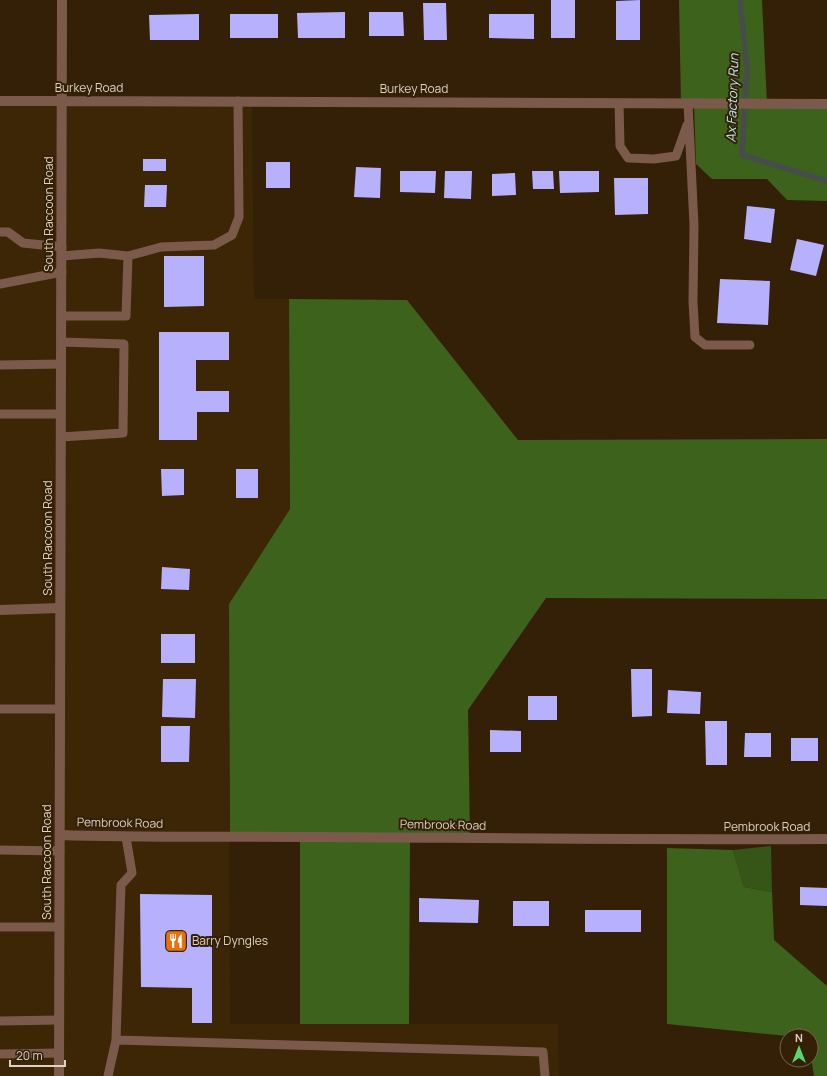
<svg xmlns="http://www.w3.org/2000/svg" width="827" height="1076" font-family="Manrope,sans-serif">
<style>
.built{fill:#3d2605}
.green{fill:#355617}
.forest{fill:#3d621c}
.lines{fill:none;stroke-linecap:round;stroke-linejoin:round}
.stream{stroke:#474d4b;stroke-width:5.5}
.building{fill:#b7b1fd}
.service{stroke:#7b5a4c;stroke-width:9}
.minor{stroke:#7b5a4c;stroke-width:10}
.tertiary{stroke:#7b5a4c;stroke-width:10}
.labels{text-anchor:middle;stroke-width:4;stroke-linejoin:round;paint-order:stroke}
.street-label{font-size:12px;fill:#ded2c3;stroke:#332007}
.poi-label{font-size:12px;fill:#ded2c3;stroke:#332007;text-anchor:start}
.water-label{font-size:13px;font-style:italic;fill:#b7ebf7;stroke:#332007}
</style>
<rect width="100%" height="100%" fill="#332007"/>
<path class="built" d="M 0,101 L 252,101 L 254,299 L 289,299 L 290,509 L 229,604 L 230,1024 L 558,1024 L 559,1076 L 0,1076 Z"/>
<path class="green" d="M 771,846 L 772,892 L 744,887 L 733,850 Z"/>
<path class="forest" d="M 679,0 L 762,0 L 767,104 L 827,104 L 827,201 L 787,200 L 767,179 L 712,179 L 696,164 L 694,104 L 681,104 Z
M 289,299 L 407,300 L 518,440 L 827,439 L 827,599 L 546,598 L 468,710 L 470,838 L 410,838 L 409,1024 L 300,1024 L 300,837 L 230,837 L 229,604 L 290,509 Z
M 667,848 L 733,850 L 744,887 L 772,892 L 774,940 L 827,986 L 827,1076 L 814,1076 L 811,1057 L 811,1036 L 787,1036 L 667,1024 Z"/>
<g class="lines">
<path class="stream" d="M 740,0 L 747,69 L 742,155 L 827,181"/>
</g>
<path class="building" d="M 551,0 L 575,0 L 575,38 L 551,38 Z
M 640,0 L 640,40 L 616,40 L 616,1 Z
M 423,3 L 446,3 L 447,40 L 424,40 Z
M 345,12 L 345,38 L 298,38 L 297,13 Z
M 369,12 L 403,12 L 404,36 L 369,36 Z
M 199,14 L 199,40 L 150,40 L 149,15 Z
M 230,14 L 278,14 L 278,38 L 230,38 Z
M 489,14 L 534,14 L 534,39 L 489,38 Z
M 143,159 L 166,159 L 166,171 L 143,171 Z
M 266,162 L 290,162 L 290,188 L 266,188 Z
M 356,167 L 381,168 L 380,198 L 354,197 Z
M 400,171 L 436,171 L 435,193 L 400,192 Z
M 445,171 L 472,171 L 471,199 L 444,198 Z
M 532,171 L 553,171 L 554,189 L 533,189 Z
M 559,171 L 599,171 L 599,192 L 560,193 Z
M 515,173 L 516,195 L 492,196 L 492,174 Z
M 614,178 L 648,178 L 648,214 L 615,215 Z
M 145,185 L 167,185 L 166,207 L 144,207 Z
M 747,206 L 775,209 L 771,243 L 744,239 Z
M 797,239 L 824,245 L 816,276 L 790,270 Z
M 164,256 L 204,256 L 204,306 L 164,307 Z
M 720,279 L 770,281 L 768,325 L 717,323 Z
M 159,332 L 229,332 L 229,360 L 196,360 L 196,391 L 229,391 L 229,412 L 197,412 L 197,440 L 159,440 Z
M 161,469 L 184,469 L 184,495 L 162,496 Z
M 236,469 L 258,469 L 258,498 L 236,498 Z
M 162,567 L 190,569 L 189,590 L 161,589 Z
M 161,634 L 195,634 L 195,663 L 161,663 Z
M 631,669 L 652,669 L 652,716 L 632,717 Z
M 163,679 L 196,679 L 195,718 L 162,717 Z
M 668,690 L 701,692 L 700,714 L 667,713 Z
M 528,696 L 557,696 L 557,720 L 528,720 Z
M 705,721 L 727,721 L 727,765 L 706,765 Z
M 161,726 L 190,726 L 189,762 L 161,762 Z
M 490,730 L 521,731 L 521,752 L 490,752 Z
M 745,733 L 771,733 L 771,757 L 744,757 Z
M 791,738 L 818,738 L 818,761 L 791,761 Z
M 800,887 L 827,888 L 827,906 L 800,905 Z
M 140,894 L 212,895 L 212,1023 L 192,1023 L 192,988 L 141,987 Z
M 419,898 L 479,900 L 478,923 L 419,922 Z
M 513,901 L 549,901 L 549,926 L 513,926 Z
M 585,910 L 641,910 L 641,932 L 585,932 Z"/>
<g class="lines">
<path class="service" d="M 619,103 L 620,146 L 628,158 L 654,159 L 676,156 L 687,125
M 688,104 L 694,225 L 693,302 L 695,337 L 705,345 L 750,345
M 0,232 L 8,232 L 23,243 L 62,247
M 62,256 L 99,253 L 128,256 L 161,247 L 214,245 L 232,235 L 239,217 L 238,101
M 0,284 L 62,272
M 62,316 L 126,316 L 128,256
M 0,365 L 61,364
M 0,414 L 61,414
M 61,437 L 123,433 L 124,344 L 61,342
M 0,709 L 60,709
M 0,850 L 60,851
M 0,927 L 59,927
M 0,1021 L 59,1020
M 116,1040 L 543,1052 L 545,1076
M 0,1054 L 59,1053
M 108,1076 L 116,1040 L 121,885 L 132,873 L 126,837"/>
<path class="minor" d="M 0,101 L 62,101
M 0,610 L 60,608
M 60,835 C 147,838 234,836 322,837 C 490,838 659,840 827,839"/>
<path class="tertiary" d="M 62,101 L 827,104
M 59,1076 L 62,0"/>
</g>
<defs>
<g id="restaurant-square" transform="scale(1.15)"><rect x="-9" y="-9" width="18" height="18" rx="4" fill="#e8710a" stroke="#332007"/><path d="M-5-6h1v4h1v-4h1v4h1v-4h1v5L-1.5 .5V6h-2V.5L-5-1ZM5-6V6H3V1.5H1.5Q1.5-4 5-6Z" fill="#fff"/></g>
</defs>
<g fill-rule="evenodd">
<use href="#restaurant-square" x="176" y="941"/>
</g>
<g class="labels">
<g class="street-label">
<text x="89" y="92">Burkey Road</text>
<text x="414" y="93">Burkey Road</text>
<text transform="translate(49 214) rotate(-90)" y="4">South Raccoon Road</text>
<text transform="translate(48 538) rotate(-90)" y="4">South Raccoon Road</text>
<text transform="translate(120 823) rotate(1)" y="4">Pembrook Road</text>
<text transform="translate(443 825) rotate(1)" y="4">Pembrook Road</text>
<text x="767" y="831">Pembrook Road</text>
<text transform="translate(47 862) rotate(-90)" y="4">South Raccoon Road</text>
</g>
<g class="poi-label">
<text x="192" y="945">Barry Dyngles</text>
</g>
<g class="water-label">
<text transform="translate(732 98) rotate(-88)" y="5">Ax Factory Run</text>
</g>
</g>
<g transform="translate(799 1048)"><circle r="19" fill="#332007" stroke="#776752"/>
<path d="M0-3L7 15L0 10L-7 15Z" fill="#5cd56d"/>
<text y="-6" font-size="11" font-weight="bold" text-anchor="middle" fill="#ded2c3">N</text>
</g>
<path d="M10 1060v6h55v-6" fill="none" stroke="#ded2c3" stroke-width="2"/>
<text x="16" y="1060" font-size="12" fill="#ded2c3" stroke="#332007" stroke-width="3" paint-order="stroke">20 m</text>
</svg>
